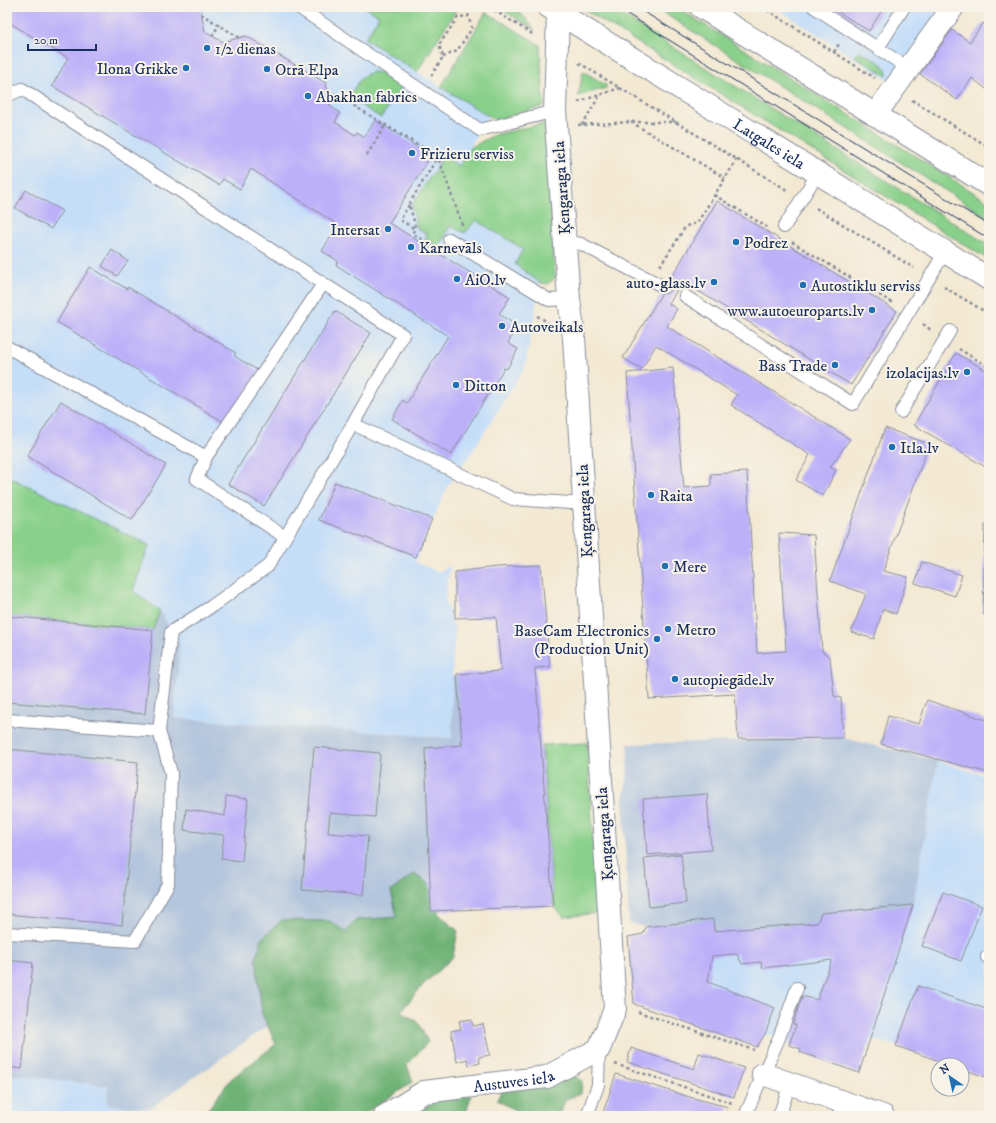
<svg xmlns="http://www.w3.org/2000/svg" width="996" height="1123" font-family="'IM FELL DW Pica',serif">
<style>
.built{fill:#c5def8}
.industrial{fill:#b4c6dd}
.green{fill:#89d08a;stroke:#528074}
.forest{fill:#6eb276;stroke:#44706a}
.building{fill:#bcb0f9}
.lines{fill:none;stroke-linecap:round;stroke-linejoin:round}
.service-casing{stroke:#878c98;stroke-width:14}
.minor-casing{stroke:#878c98;stroke-width:24}
.trunk-casing{stroke:#878c98;stroke-width:24}
.path{stroke:#878c98;stroke-width:2.5;stroke-dasharray:3 3;stroke-linecap:butt}
.service{stroke:#fff;stroke-width:12}
.minor{stroke:#fff;stroke-width:22}
.trunk{stroke:#fff;stroke-width:22}
.tram{stroke:#1b2f5e;stroke-width:1}
.poi-dot{fill:#1f6fb2;stroke:#f7f3e8;stroke-width:1.5}
.labels{text-anchor:middle;stroke-width:4;stroke-linejoin:round;paint-order:stroke}
.poi-label{font-size:16px;fill:#1b2f5e;stroke:#f7f3e8;text-anchor:start}
.street-label{font-size:16px;fill:#1b2f5e;stroke:#f7f3e8}
</style>
<rect width="100%" height="100%" fill="#f7f3e8"/>
<filter id="ink" filterUnits="userSpaceOnUse"><feTurbulence type="fractalNoise" baseFrequency=".025" numOctaves="2"/><feDisplacementMap in="SourceGraphic" scale="8" xChannelSelector="R" yChannelSelector="G"/><feConvolveMatrix kernelMatrix="1 2 1 2 8 2 1 2 1" color-interpolation-filters="sRGB"/></filter>
<filter id="wash" filterUnits="userSpaceOnUse"><feTurbulence type="fractalNoise" baseFrequency=".012" numOctaves="4" result="noise"/><feDisplacementMap in="SourceGraphic" scale="16" xChannelSelector="R" yChannelSelector="G"/><feGaussianBlur stdDeviation="0.9" result="paint"/><feColorMatrix in="noise" values="0 0 0 0 0 0 0 0 0 0 0 0 0 0 0 0 0 1.4 0 .05"/><feComposite in="paint" operator="in"/></filter>
<g filter="url(#wash)">
<rect width="100%" height="100%" fill="#f3e9d3"/>
<path class="built" d="M 7,7 L 365,7 L 379,16 L 365,39 L 488,116 L 459,166 L 443,156 L 425,238 L 439,246 L 450,226 L 476,220 L 523,249 L 515,264 L 540,283 L 525,367 L 467,460 L 447,487 L 415,562 L 438,572 L 450,566 L 445,601 L 455,628 L 452,676 L 452,738 L 174,718 L 180,645 L 160,611 L 133,591 L 149,545 L 7,476 Z
M 775,7 L 943,7 L 890,81 Z
M 938,761 L 989,777 L 989,1010 L 918,986 L 896,1046 L 871,1039 L 859,1073 L 800,1052 L 801,1049 L 790,1042 L 765,1034 L 757,1047 L 634,1004 L 643,934 L 646,927 L 713,919 L 714,931 L 821,913 L 913,905 Z
M 7,1074 L 108,1086 L 107,1105 L 207,1116 L 7,1116 Z"/>
<path class="industrial" d="M 7,476 L 149,545 L 133,591 L 160,611 L 180,645 L 174,718 L 452,738 L 452,676 L 535,668 L 553,906 L 431,911 L 149,1109 L 107,1105 L 108,1086 L 7,1074 Z
M 843,738 L 938,761 L 913,905 L 821,913 L 817,923 L 714,931 L 712,920 L 646,927 L 629,923 L 623,799 L 627,780 L 628,744 Z"/>
<path class="green" d="M 365,7 L 458,7 L 417,72 L 365,39 L 379,16 Z
M 498,7 C 517,7 524,15 535,30 Z
M 580,7 L 609,7 L 989,245 L 989,260 Z
M 654,7 L 676,7 L 989,202 L 989,218 Z
M 486,12 L 540,45 L 544,106 L 495,120 L 441,87 Z
M 859,51 C 868,56 889,64 887,76 L 855,56 Z
M 583,71 L 606,85 L 606,88 L 578,96 Z
M 371,72 L 388,73 L 404,83 L 381,118 L 348,97 L 362,77 Z
M 546,123 L 555,278 L 548,284 L 540,283 L 515,264 L 523,249 L 476,220 L 465,233 L 450,226 L 439,246 L 425,238 L 427,234 L 417,228 L 412,205 L 444,156 L 459,166 L 470,148 L 494,135 Z
M 7,476 L 149,545 L 133,591 L 160,611 L 153,630 L 7,616 Z
M 587,743 L 598,913 L 564,917 L 553,906 L 542,745 Z"/>
<path class="forest" d="M 414,874 L 436,888 L 438,913 L 458,931 L 453,957 L 423,985 L 401,1011 L 418,1022 L 428,1042 L 407,1065 L 413,1082 L 361,1116 L 210,1116 L 208,1109 L 231,1079 L 276,1044 L 262,1014 L 256,959 L 262,938 L 282,920 L 330,921 L 346,932 L 356,920 L 397,917 L 391,891 Z
M 567,1071 L 582,1081 L 581,1094 L 566,1099 L 558,1116 L 525,1116 L 497,1100 L 504,1085 Z
M 454,1092 L 471,1096 L 466,1114 L 463,1116 L 399,1116 L 411,1108 L 423,1109 Z"/>
<g id="blocks">
<path class="building" d="M 7,7 L 200,7 L 205,32 L 223,42 L 246,36 L 326,83 L 330,106 L 340,113 L 335,122 L 355,135 L 357,132 L 365,137 L 375,120 L 431,156 L 389,223 L 510,297 L 499,314 L 517,326 L 508,343 L 518,349 L 507,369 L 504,368 L 451,455 L 392,419 L 403,400 L 407,403 L 448,336 L 336,265 L 338,261 L 322,251 L 338,225 L 251,169 L 240,189 L 223,179 L 219,185 L 52,86 L 68,58 L 8,22 L 7,25 Z
M 830,7 L 884,7 L 869,31 Z
M 983,23 L 989,28 L 989,91 L 972,78 L 957,100 L 920,74 L 952,30 L 970,42 Z
M 26,190 L 62,211 L 51,229 L 15,208 Z
M 717,201 L 897,311 L 851,385 L 682,281 L 669,304 L 677,309 L 667,326 L 850,439 L 830,467 L 836,470 L 823,496 L 796,480 L 810,455 L 731,405 L 737,395 L 656,345 L 642,369 L 623,358 Z
M 112,250 L 128,261 L 117,276 L 102,266 Z
M 90,267 L 127,289 L 128,287 L 236,353 L 234,356 L 259,371 L 227,424 L 57,322 Z
M 335,311 L 371,333 L 264,506 L 228,484 Z
M 956,353 L 989,372 L 989,469 L 914,425 Z
M 673,368 L 684,488 L 711,486 L 711,474 L 747,472 L 757,653 L 786,651 L 779,533 L 814,535 L 822,651 L 830,657 L 834,696 L 841,698 L 843,738 L 738,739 L 735,694 L 649,699 L 627,373 Z
M 61,401 L 166,465 L 132,520 L 27,456 Z
M 885,428 L 929,444 L 883,571 L 908,577 L 896,614 L 883,609 L 874,639 L 851,632 L 866,594 L 830,581 Z
M 335,482 L 432,519 L 416,557 L 319,520 Z
M 985,525 L 989,525 L 989,614 L 983,614 Z
M 922,562 L 962,575 L 955,596 L 915,583 Z
M 541,565 L 550,667 L 535,668 L 553,906 L 431,911 L 425,748 L 462,745 L 457,674 L 501,671 L 496,617 L 455,618 L 455,572 L 496,567 Z
M 7,616 L 153,630 L 145,714 L 7,702 Z
M 927,700 L 989,721 L 989,773 L 881,744 L 888,716 L 919,724 Z
M 314,747 L 380,753 L 375,817 L 330,813 L 328,833 L 368,836 L 363,895 L 302,890 Z
M 7,749 L 138,762 L 122,925 L 7,914 Z
M 707,794 L 711,850 L 647,855 L 643,799 Z
M 226,796 L 248,799 L 242,861 L 221,859 L 224,835 L 184,830 L 186,809 L 225,816 Z
M 681,854 L 686,903 L 649,907 L 644,858 Z
M 943,892 L 982,906 L 961,961 L 922,946 Z
M 913,905 L 859,1073 L 800,1052 L 801,1049 L 789,1045 L 796,1025 L 793,1024 L 802,996 L 817,1000 L 832,960 L 762,968 L 761,962 L 742,964 L 737,954 L 712,956 L 708,982 L 775,1008 L 765,1034 L 757,1047 L 634,1004 L 628,937 L 643,934 L 646,927 L 713,919 L 714,931 L 817,923 L 821,913 Z
M 7,960 L 33,963 L 22,1069 L 7,1067 Z
M 918,986 L 989,1010 L 989,1078 L 962,1069 L 962,1065 L 951,1065 L 896,1046 Z
M 471,1019 L 473,1026 L 483,1024 L 490,1055 L 479,1057 L 480,1063 L 469,1066 L 467,1059 L 457,1062 L 451,1031 L 461,1029 L 459,1021 Z
M 631,1048 L 694,1069 L 699,1053 L 744,1068 L 734,1097 L 627,1062 Z
M 616,1074 L 693,1098 L 728,1107 L 725,1116 L 687,1114 L 687,1116 L 602,1116 Z"/>
</g>
</g>
<g filter="url(#ink)">
<use href="#blocks" fill-opacity="0" stroke="#878c98" stroke-width="1"/>
<g class="lines">
<g class="service-casing">
<path id="service" d="M 298,7 L 480,130 L 555,111
M 814,7 L 908,68
M 878,48 L 904,7
M 7,96 L 22,89 L 403,335 L 353,424
M 784,227 L 818,173
M 449,239 L 549,300 L 569,299
M 565,241 L 581,244 L 664,287
M 685,296 L 853,404 L 945,252
M 7,347 L 206,457 L 323,284
M 901,412 L 950,331
M 206,457 L 197,479 L 285,537
M 7,720 L 159,731 L 171,773 L 168,884 L 135,941 L 7,933
M 159,731 L 171,632 L 212,606 L 268,566 L 353,424 L 513,499 L 584,504
M 987,957 L 989,958
M 587,1116 L 598,1085 L 599,1049
M 745,1116 L 779,1038 L 797,988
M 779,1116 L 790,1084"/>
</g>
<g class="minor-casing">
<g id="minor">
<path d="M 875,115 L 953,7"/>
<path d="M 763,1074 L 883,1116"/>
<path id="s1" d="M 385,1116 L 424,1092 L 547,1077 L 599,1049 L 615,1009 L 574,338 L 569,299 L 555,111 L 558,12"/>
</g>
</g>
<g class="trunk-casing">
<g id="trunk">
<path id="s2" d="M 549,7 L 989,279"/>
<path d="M 701,7 L 989,185"/>
</g>
</g>
<path class="path" d="M 489,7 L 534,35
M 762,7 L 875,78
M 201,14 L 240,38
M 212,36 L 219,25
M 834,52 L 839,44
M 443,57 L 457,51 L 472,28 L 468,16
M 579,63 L 787,190
M 431,76 L 443,57 L 439,45 L 458,17 L 468,16 L 474,7
M 328,90 L 438,157 L 463,227
M 912,100 L 989,147
M 578,102 L 620,88
M 631,122 L 725,178
M 578,125 L 631,122 L 676,122
M 582,125 L 600,95
M 367,155 L 386,124
M 714,195 L 767,227
M 409,205 L 400,220 L 415,229
M 816,208 L 914,268
M 792,242 L 894,304
M 433,245 L 413,234 L 415,224 L 409,204 L 438,157
M 660,266 L 686,226 L 697,223 L 737,159
M 944,287 L 989,314
M 537,316 L 548,322
M 923,324 L 931,330
M 959,349 L 989,367
M 638,1012 L 754,1050
M 615,1064 L 732,1103"/>
<use href="#service" class="service"/>
<use href="#minor" class="minor"/>
<use href="#trunk" class="trunk"/>
<path class="tram" d="M 616,7 L 989,239
M 636,7 L 989,225"/>
</g>
</g>
<g class="poi-dot">
<circle cx="207" cy="48" r="4"/>
<circle cx="186" cy="68" r="4"/>
<circle cx="267" cy="69" r="4"/>
<circle cx="308" cy="96" r="4"/>
<circle cx="412" cy="153" r="4"/>
<circle cx="388" cy="229" r="4"/>
<circle cx="736" cy="242" r="4"/>
<circle cx="411" cy="247" r="4"/>
<circle cx="457" cy="279" r="4"/>
<circle cx="714" cy="282" r="4"/>
<circle cx="803" cy="285" r="4"/>
<circle cx="872" cy="310" r="4"/>
<circle cx="502" cy="326" r="4"/>
<circle cx="835" cy="365" r="4"/>
<circle cx="967" cy="372" r="4"/>
<circle cx="456" cy="385" r="4"/>
<circle cx="892" cy="447" r="4"/>
<circle cx="651" cy="495" r="4"/>
<circle cx="665" cy="566" r="4"/>
<circle cx="668" cy="629" r="4"/>
<circle cx="657" cy="639" r="4"/>
<circle cx="675" cy="679" r="4"/>
</g>
<g class="labels">
<g class="poi-label">
<text x="215" y="54">1/2 dienas</text>
<text x="178" y="74" text-anchor="end">Ilona Grikke</text>
<text x="275" y="75">Otrā Elpa</text>
<text x="316" y="102">Abakhan fabrics</text>
<text x="420" y="159">Frizieru serviss</text>
<text x="380" y="235" text-anchor="end">Intersat</text>
<text x="744" y="248">Podrez</text>
<text x="419" y="253">Karnevāls</text>
<text x="465" y="285">AiO.lv</text>
<text x="706" y="288" text-anchor="end">auto-glass.lv</text>
<text x="811" y="291">Autostiklu serviss</text>
<text x="864" y="316" text-anchor="end">www.autoeuroparts.lv</text>
<text x="510" y="332">Autoveikals</text>
<text x="827" y="371" text-anchor="end">Bass Trade</text>
<text x="959" y="378" text-anchor="end">izolacijas.lv</text>
<text x="464" y="391">Ditton</text>
<text x="900" y="453">Itla.lv</text>
<text x="659" y="501">Raita</text>
<text x="673" y="572">Mere</text>
<text x="676" y="635">Metro</text>
<text x="649" y="636" text-anchor="end">BaseCam Electronics<tspan x="649" dy="18">(Production Unit)</tspan></text>
<text x="683" y="685">autopiegāde.lv</text>
</g>
<g class="street-label">
<text dy="6" stroke="none"><textPath href="#s2" startOffset="259">Latgales iela</textPath></text>
<text transform="translate(561 188) rotate(-94)" y="6">Ķengaraga iela</text>
<text transform="translate(584 511) rotate(-93)" y="6">Ķengaraga iela</text>
<text transform="translate(604 834) rotate(-94)" y="6">Ķengaraga iela</text>
<text dy="6" stroke="none"><textPath href="#s1" startOffset="136">Austuves iela</textPath></text>
</g>
</g>
<rect width="996" height="1123" fill="none" stroke="#f7f3e8" stroke-width="24"/>
<g transform="translate(950 1077) rotate(326)"><circle r="19" fill="#f7f3e8" stroke="#9fa5b1"/>
<path d="M0-3L7 15L0 10L-7 15Z" fill="#1f6fb2"/>
<text y="-6" font-size="11" font-weight="bold" text-anchor="middle" fill="#1b2f5e">N</text>
</g>
<path d="M28 44v6h68v-6" fill="none" stroke="#1b2f5e" stroke-width="2"/>
<text x="34" y="44" font-size="12" fill="#1b2f5e" stroke="#f7f3e8" stroke-width="3" paint-order="stroke">20 m</text>
</svg>
